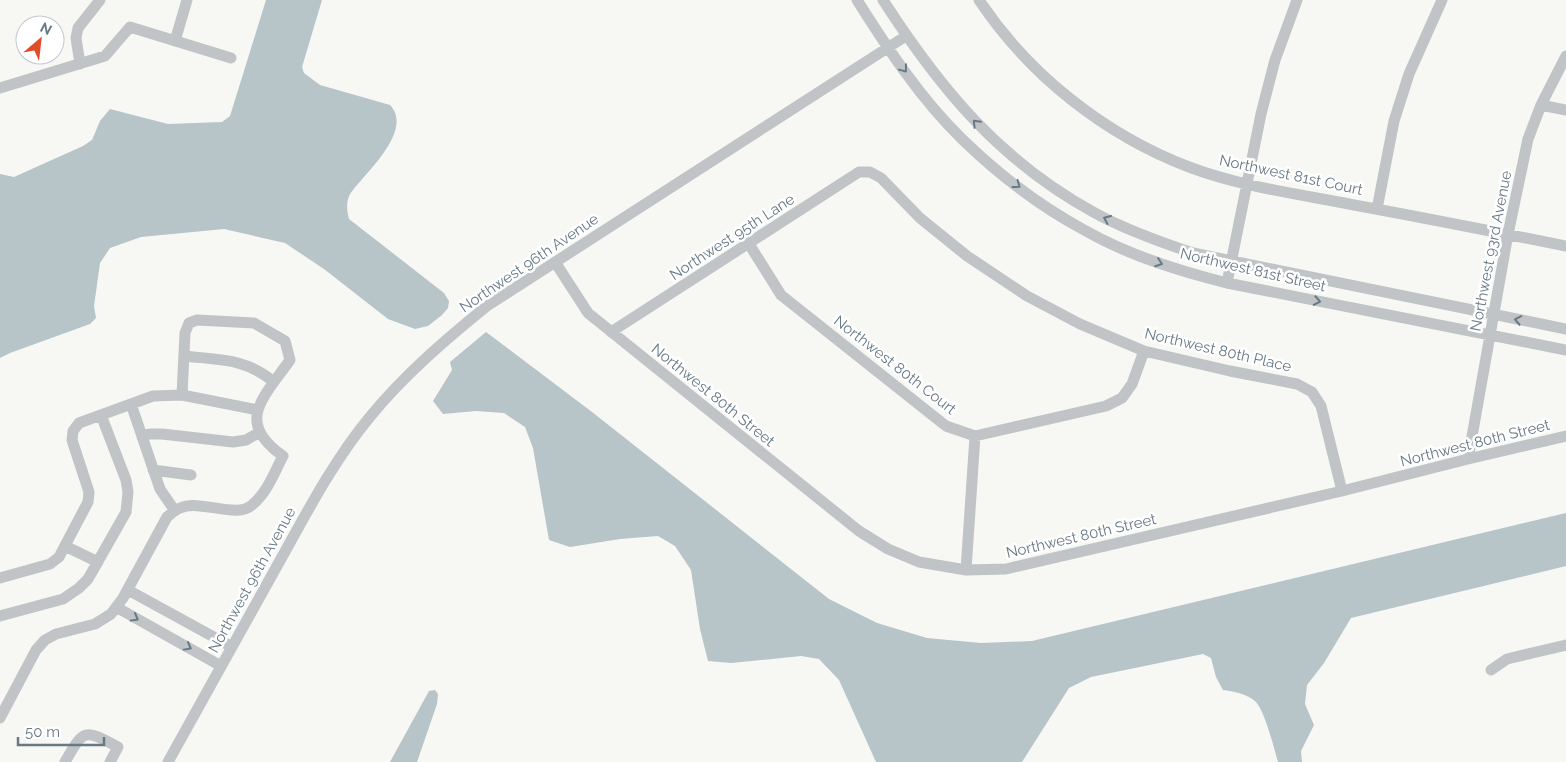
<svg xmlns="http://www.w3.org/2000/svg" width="1566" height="762" font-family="Raleway,sans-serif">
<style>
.water{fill:#b7c4c8}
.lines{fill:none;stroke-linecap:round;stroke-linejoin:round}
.minor{stroke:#c0c4c7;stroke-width:11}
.oneway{stroke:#667984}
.labels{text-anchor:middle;stroke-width:5;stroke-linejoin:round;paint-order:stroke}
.street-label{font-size:15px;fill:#667984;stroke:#fff}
</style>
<rect width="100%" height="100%" fill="#f7f7f4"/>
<path class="water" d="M 266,0 L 322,0 L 302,67 L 304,73 L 320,85 L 390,105 C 412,128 373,166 358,184 C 355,187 351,192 349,196 C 346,204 347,211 349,219 L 444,293 L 449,301 L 448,308 L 442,315 L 428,326 L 415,329 L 388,319 L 324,269 L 285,243 L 224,229 L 141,237 L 110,248 L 100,263 L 94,306 L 96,318 L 90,324 L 10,353 L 0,358 L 0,174 L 14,177 L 83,146 L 92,140 L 100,121 L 110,109 L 168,124 L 222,122 L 230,116 Z
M 486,332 L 592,412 L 829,599 L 877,623 L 927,638 L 981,643 L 1032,641 L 1566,513 L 1566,566 L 1351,618 L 1324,663 L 1307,685 L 1305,704 L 1314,725 L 1301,751 L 1302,762 L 1278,762 C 1274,748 1265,712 1256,702 C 1248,694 1233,691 1223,690 L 1216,677 L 1211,658 L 1203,654 L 1091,677 L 1069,688 L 1022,762 L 876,762 L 839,680 L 819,659 L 801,656 L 731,663 L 708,661 L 700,629 L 691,570 L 675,546 L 658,536 L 620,539 L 570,547 L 549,540 L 533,448 L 525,427 L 504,413 L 476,411 L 443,414 L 433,401 L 452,370 L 450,362 Z
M 435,690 L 438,694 L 437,704 L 417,762 L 390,762 L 429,691 Z"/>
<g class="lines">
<path class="minor" d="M 857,0 C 888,49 920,98 962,139 C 998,174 1041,207 1086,231 C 1130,256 1179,271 1227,283 L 1566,350
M 883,0 C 941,90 1000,161 1095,213 C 1126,230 1160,242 1193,253 L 1566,329
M 979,0 C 1029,75 1105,135 1189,167 C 1242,187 1299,194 1354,205 C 1425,218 1496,232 1566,246
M 175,41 L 187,0
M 80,64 L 76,38 L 78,28 L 100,0
M 0,88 L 105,56 L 130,27 L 231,58
M 1541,105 L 1566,110
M 1377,209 L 1394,121 L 1409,74 L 1442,0
M 749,244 L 781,295 L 946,426 L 975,436 L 1106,406 L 1122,398 L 1132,384 L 1144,351
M 555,262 L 588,313 L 859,531 L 888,549 L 919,562 L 966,570 L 1006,569 L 1342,491 L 1468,459 L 1566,436
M 1227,283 L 1261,114 L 1275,60 L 1297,0
M 611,332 L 859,172 L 870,172 L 881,178 L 920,218 L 967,256 L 1027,296 L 1080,324 L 1144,351 L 1230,371 L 1297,384 L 1312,392 L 1321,406 L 1342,491
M 184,356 C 220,360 245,358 274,382
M 131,404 L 160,489 L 175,511
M 142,437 L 149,434 L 162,434 L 233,442 L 246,440 L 260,432
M 1468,459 L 1508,234 L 1528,139 L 1541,105 L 1566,56
M 153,470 L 191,475
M 65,546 L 98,562
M 966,570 L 975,436
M 0,578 L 50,564 L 59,557 L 88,502 L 89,492 L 72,440 L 73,431 L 79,423 L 153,396 L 182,395 L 258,410
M 128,590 L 232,647
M 116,607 L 221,666
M 0,616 L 63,599 L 79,588 L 88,579 L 126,512 L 128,492 L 126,480 L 101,415
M 1491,670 L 1507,659 L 1566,645
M 0,718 L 36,650 L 45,640 L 56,634 L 95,624 L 111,614 L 123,598 L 167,517 C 171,514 175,510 180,508 C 200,499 237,519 252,505 C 267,493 274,473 283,456 C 234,422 264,397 290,360 L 285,341 L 254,323 L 197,320 L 189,323 L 185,333 L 182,395
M 65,762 C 84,728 85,729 118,747 L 110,762
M 168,762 C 204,697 240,632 277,566 C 305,516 332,463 369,418 C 403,376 445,340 487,306 L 906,36"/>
</g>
<defs><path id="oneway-chevron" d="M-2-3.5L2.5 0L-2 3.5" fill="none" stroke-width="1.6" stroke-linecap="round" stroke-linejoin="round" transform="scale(1.25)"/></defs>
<g class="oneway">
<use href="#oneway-chevron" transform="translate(904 69) rotate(53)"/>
<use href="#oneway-chevron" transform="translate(976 123) rotate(-134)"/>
<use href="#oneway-chevron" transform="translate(1017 185) rotate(36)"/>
<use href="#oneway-chevron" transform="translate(1107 219) rotate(-156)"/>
<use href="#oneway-chevron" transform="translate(1159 263) rotate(20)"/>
<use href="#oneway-chevron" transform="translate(1317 301) rotate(11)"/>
<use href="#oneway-chevron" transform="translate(1518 320) rotate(-169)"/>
<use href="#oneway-chevron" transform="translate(135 618) rotate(29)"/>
<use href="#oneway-chevron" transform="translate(188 647) rotate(29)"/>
</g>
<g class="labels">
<g class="street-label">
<text transform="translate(1291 175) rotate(12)" y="5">Northwest 81st Court</text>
<text transform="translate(732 237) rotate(-33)" y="5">Northwest 95th Lane</text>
<text transform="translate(1491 251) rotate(-79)" y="5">Northwest 93rd Avenue</text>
<text transform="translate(529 263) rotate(-34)" y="5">Northwest 96th Avenue</text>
<text transform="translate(1253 270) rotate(13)" y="5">Northwest 81st Street</text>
<text transform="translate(1218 350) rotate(13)" y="5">Northwest 80th Place</text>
<text transform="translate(895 365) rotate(38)" y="5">Northwest 80th Court</text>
<text transform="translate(713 395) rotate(39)" y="5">Northwest 80th Street</text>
<text transform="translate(1475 443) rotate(-14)" y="5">Northwest 80th Street</text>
<text transform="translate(1081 536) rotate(-13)" y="5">Northwest 80th Street</text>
<text transform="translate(252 580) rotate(-61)" y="5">Northwest 96th Avenue</text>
</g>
</g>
<g transform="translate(40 40) rotate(28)"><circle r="24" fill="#ffffff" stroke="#c2c9ce"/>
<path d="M0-4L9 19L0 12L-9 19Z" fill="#e14b2a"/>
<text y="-8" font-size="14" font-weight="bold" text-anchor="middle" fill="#667984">N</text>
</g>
<path d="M18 737v8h86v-8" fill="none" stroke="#667984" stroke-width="2.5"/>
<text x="25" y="737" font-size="15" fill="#667984" stroke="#ffffff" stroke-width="4" paint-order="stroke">50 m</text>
</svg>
